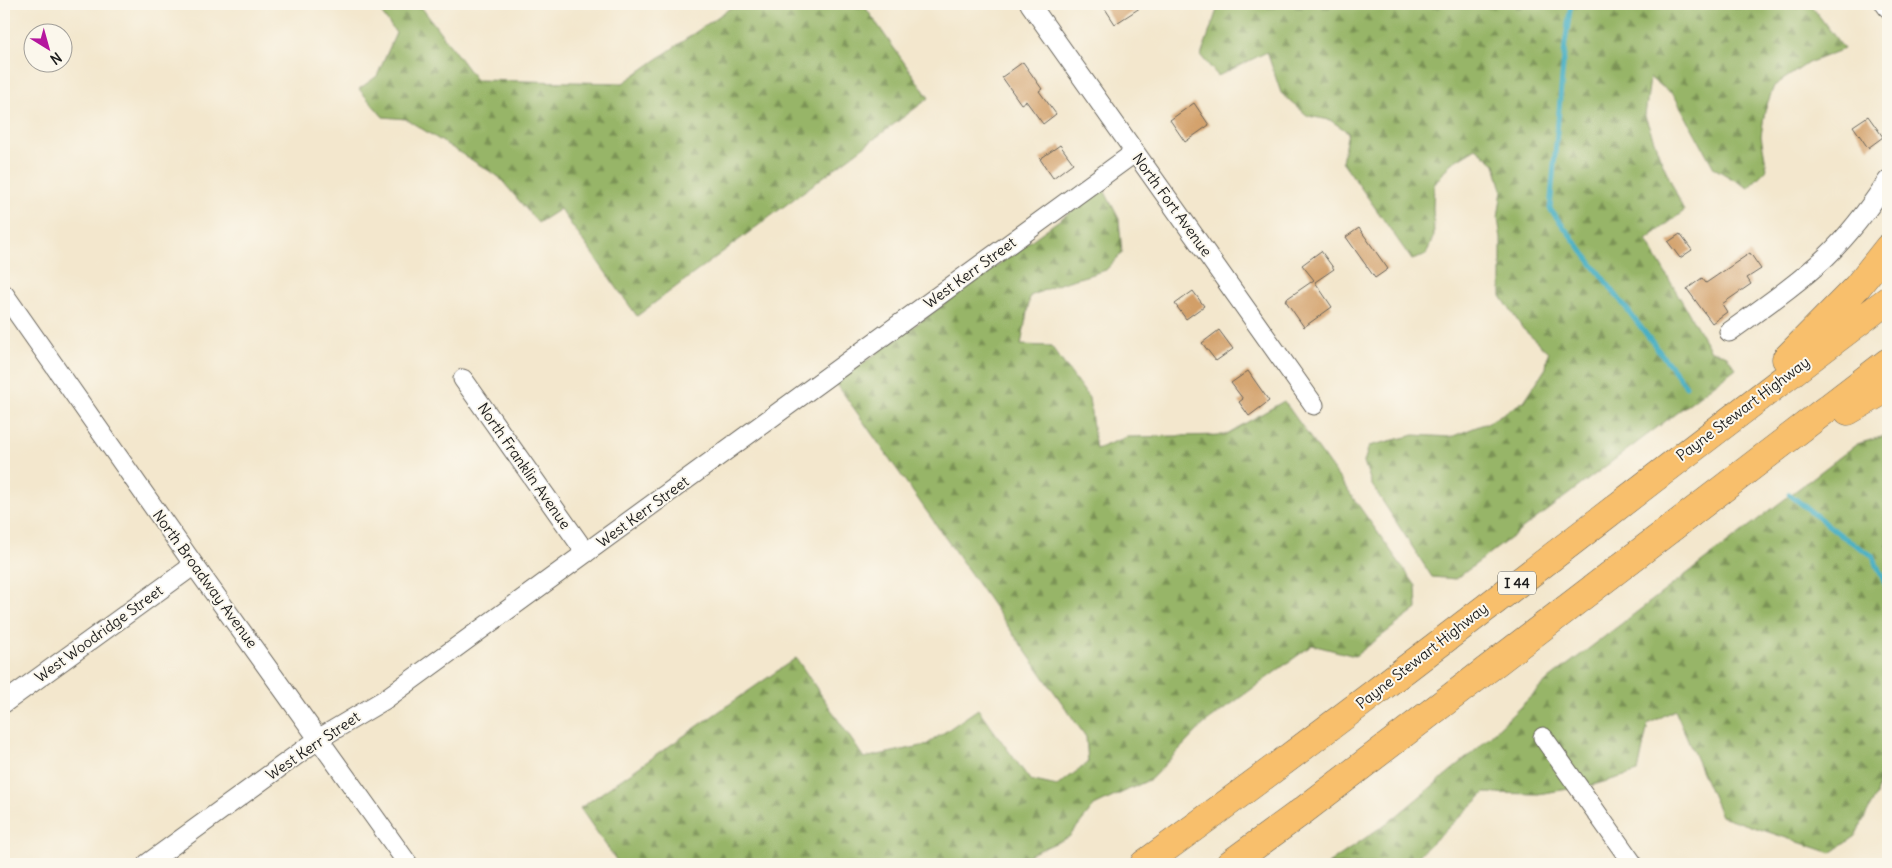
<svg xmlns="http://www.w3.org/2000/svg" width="1892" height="868" font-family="Delius,sans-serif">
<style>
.forest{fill:url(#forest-firs);stroke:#5a6842}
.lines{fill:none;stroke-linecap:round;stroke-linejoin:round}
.stream{stroke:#44aec3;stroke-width:5}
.building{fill:#d29f67}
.minor-casing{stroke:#67635a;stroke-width:21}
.highway-casing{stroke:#67635a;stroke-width:29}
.minor{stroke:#fff;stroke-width:19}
.highway{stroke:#f8bf6c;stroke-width:28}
.labels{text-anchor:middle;stroke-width:4;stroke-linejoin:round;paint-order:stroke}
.shield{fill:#fbf7ec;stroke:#5f5e5a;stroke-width:1}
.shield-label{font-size:14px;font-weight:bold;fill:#1c1c1c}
.street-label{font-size:15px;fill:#1c1c1c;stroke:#fbf7ec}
</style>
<defs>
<pattern id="forest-firs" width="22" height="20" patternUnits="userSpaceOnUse" patternTransform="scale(1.25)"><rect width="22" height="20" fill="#97b568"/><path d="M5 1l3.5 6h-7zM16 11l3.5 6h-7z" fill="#7a9255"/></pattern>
</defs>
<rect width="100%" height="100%" fill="#fbf7ec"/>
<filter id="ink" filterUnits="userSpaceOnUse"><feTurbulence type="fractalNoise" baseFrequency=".02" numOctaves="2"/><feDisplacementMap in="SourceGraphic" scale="10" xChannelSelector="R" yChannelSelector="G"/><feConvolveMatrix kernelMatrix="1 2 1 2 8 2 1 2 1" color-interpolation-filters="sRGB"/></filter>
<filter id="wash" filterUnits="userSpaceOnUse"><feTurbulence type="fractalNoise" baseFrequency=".0096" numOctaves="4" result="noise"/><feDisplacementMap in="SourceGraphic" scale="20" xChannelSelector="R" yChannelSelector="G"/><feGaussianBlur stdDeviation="1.12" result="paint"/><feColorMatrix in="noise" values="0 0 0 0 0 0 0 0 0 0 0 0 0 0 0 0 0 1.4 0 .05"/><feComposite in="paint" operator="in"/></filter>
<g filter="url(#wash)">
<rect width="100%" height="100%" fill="#f3e7cd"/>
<path class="forest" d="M 375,4 L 419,4 L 476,80 L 623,83 L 736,4 L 863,4 L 929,98 L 637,316 L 560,209 L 538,223 L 499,177 L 406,119 L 383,117 L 359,89 L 377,76 L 396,33 Z
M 1219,4 L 1810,4 L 1844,49 L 1808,63 L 1774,86 L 1765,110 L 1761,136 L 1767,169 L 1748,188 L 1714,168 L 1674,95 L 1650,78 L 1645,116 L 1660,157 L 1684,211 L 1646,240 L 1711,351 L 1725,354 L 1736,368 L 1456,579 L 1432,577 L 1372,485 L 1364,462 L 1369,446 L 1414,435 L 1451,437 L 1489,422 L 1524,401 L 1546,368 L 1548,352 L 1523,329 L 1501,296 L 1501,239 L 1498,218 L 1502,190 L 1495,164 L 1476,148 L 1450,164 L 1434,185 L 1433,207 L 1434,235 L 1426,255 L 1412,260 L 1342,161 L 1348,132 L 1330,120 L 1308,116 L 1281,93 L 1267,52 L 1218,76 L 1201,56 Z
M 1103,188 L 1119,219 L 1122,253 L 1106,270 L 1062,283 L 1030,296 L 1021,345 L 1051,346 L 1089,398 L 1096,449 L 1127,437 L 1225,435 L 1284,401 L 1416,586 L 1417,609 L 1355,656 L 1312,645 L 1204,724 L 1151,779 L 1094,806 L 1069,837 L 1024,857 L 1019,864 L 619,864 L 580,808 L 796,658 L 864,758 L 926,745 L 978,709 L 1030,780 L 1057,786 L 1088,763 L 1086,737 L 836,383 Z
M 1888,435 L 1888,724 L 1876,796 L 1855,836 L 1831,853 L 1721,816 L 1675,710 L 1648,724 L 1638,772 L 1593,785 L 1538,794 L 1485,793 L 1416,858 L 1412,864 L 1328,864 L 1394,818 L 1477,749 L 1549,679 L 1857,444 Z"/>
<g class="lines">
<path class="stream" d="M 1571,4 L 1565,44 L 1550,209 L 1686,386
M 1789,494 L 1842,536 L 1873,556 L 1888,591"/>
</g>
<g id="blocks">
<path class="building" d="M 1102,4 L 1146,4 L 1115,24 Z
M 1023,62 L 1042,89 L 1039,91 L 1056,114 L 1043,124 L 1026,101 L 1021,104 L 1002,77 Z
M 1194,103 L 1209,125 L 1185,142 L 1170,120 Z
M 1868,116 L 1883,137 L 1868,148 L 1853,126 Z
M 1060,145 L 1073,163 L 1053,178 L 1040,159 Z
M 1359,228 L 1388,269 L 1375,278 L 1346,237 Z
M 1680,234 L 1692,250 L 1680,258 L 1668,242 Z
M 1321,251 L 1334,269 L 1315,282 L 1332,307 L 1304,327 L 1285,300 L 1314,280 L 1302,265 Z
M 1750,253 L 1761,269 L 1747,278 L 1751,284 L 1722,304 L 1727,312 L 1712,323 L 1687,289 L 1702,278 L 1706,283 Z
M 1193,291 L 1204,306 L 1186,319 L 1175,304 Z
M 1219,330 L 1233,349 L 1216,361 L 1202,343 Z
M 1248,371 L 1269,401 L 1249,416 L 1239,402 L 1243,399 L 1231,383 Z"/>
</g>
</g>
<g filter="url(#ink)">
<use href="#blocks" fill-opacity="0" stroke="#67635a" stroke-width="1"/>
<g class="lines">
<g class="minor-casing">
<path id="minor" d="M 1030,4 L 1314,405
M 1885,4 L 1888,8
M 4,294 L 194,565 L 408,864
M 1729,332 C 1762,308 1796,285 1826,257 C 1850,234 1870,207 1888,180
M 463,379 L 586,553
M 4,703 L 194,565
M 1543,737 L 1633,864
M 147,864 L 320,738 L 384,700 L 1134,153"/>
</g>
<g class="highway-casing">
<path id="highway" d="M 1786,359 L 1857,287 L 1888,248
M 1848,411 L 1888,388
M 1144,864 C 1396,682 1639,487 1888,300
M 1230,864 L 1304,810 L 1888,362"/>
</g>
<use href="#minor" class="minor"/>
<use href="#highway" class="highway"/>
</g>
</g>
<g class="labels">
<rect class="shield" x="1498" y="571.5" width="38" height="23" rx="4"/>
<g class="shield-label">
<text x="1517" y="588">I 44</text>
</g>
<g class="street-label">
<text transform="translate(1172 205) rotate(54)" y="5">North Fort Avenue</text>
<text transform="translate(970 273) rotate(-36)" y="5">West Kerr Street</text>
<text transform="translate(1743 409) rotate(-37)" y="5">Payne Stewart Highway</text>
<text transform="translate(524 466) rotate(55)" y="5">North Franklin Avenue</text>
<text transform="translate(643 512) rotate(-36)" y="5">West Kerr Street</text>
<text transform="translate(205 579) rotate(54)" y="5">North Broadway Avenue</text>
<text transform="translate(99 634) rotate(-36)" y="5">West Woodridge Street</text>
<text transform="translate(1422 656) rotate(-38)" y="5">Payne Stewart Highway</text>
<text transform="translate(313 746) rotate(-34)" y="5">West Kerr Street</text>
</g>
</g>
<rect width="1892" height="868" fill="none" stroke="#fbf7ec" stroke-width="20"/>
<g transform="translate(48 48) rotate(143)"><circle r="24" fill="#fbf7ec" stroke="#a29f99"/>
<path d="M0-4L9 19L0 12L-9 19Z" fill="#b5179e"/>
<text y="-8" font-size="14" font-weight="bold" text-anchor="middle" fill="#1c1c1c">N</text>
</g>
</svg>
